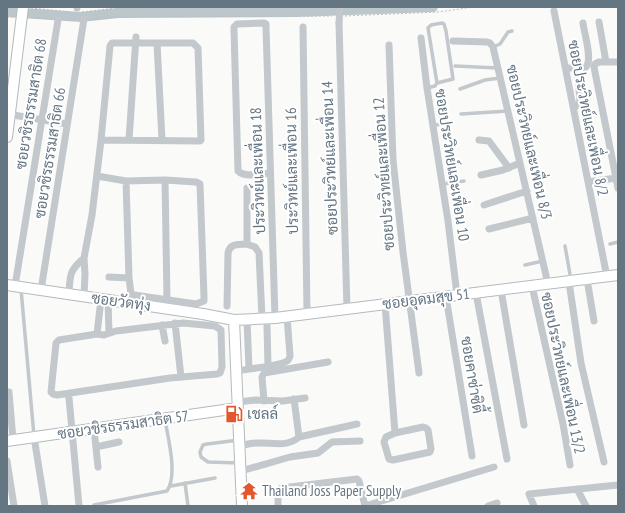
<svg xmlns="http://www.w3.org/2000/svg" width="625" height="513" font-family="'PT Sans Narrow',Sarabun,sans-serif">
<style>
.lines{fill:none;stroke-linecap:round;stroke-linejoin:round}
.river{stroke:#bbc7cb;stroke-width:10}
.secondary-casing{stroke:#b3babf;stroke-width:12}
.path{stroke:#bbbfc2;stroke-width:1;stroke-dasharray:2 2;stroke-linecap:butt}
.lane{stroke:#c3c8cc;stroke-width:3.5}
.street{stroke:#c3c8cc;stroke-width:7}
.secondary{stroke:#fff;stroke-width:10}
.street-bridge{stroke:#c3c8cc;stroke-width:7}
.labels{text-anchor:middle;stroke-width:4;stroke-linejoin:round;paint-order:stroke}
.street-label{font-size:15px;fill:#657683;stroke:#fff}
.poi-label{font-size:15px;fill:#657683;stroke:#fff;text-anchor:start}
</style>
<rect width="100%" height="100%" fill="#fafaf8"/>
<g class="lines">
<path class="river" d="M 7,12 L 81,17 L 118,13 L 296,12 L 433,7"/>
<g class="secondary-casing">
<path id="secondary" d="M 7,137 L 23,7
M 7,285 L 203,314 L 234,320 L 275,318 L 618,275
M 234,320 L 242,506
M 7,441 L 238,408"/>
</g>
<path class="path" d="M 31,8 L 71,12
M 82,12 L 115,8 L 269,7
M 345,16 L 438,12 L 474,7
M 7,17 L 14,17
M 30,17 L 52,19
M 91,19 L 116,17 L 332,16
M 65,20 L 76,20"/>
<path class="lane" d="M 493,47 L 500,44 L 508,32 L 512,31
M 455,66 L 498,68
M 427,88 L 435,86 L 437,83 L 453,79 L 446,31 L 444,24 L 442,23 L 431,25 L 428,28 L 437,83
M 460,89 L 485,80 L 500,78
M 461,114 L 508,111
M 433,126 L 440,124 L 441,120 L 438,96
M 443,184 L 464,181
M 610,244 L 618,242
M 565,246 L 571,280
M 525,265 L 543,261
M 21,289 L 34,436
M 239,440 L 207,444 L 203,445 L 200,452 L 201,457 L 208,462 L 239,463
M 185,483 L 188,506
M 171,486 L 215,478
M 94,505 L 167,491 C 178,475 168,438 165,420"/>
<path class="street" d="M 77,7 L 77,8
M 554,11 L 607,277
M 599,22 L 606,62
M 339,23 L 347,309
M 303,27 L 307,314
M 421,38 L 427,88 L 448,221 L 457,295
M 453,41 L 487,42 L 490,43 L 493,47 L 548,284
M 157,43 L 162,140
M 389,45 L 393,160 L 403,252 L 419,373
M 618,62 L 599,62 L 595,64 L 594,67 L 618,188
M 566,68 L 575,68 L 578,76 L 580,102 L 574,108
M 577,72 C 580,71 584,69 586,67 C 593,59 584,33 583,23
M 7,114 L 67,124
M 129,140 L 136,37
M 479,140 L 489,141 L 509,168
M 270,173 C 261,174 245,178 238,171 L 234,30 L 234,27 L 237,24 L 264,23 L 266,24 L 266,27 L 275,318
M 481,175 L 503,170 L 520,163
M 97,176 L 126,181 L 165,180 L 196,182 L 200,184 L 204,297 L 204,301 L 196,304 L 134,295 L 131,294 L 129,278 L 126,181
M 165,180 L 167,300
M 588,182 L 616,178
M 247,188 L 247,244 L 255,247 L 259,253 L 262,318
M 484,205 L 527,191
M 489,229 L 533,218
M 109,277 L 129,278
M 587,279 L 594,321
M 569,282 L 581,363 L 604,462
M 15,286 L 58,20
M 532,286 L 563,424 L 570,465
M 41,290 L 84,19
M 501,290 L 524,425
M 476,293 L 507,459
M 69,294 C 70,275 69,271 84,258
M 84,296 L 85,274 L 84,258 L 92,215 L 101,140 L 110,46 L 112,43 L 193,43 L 198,48 L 201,140 L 200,141 L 101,140
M 446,297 L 472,456
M 108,300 L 109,333
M 385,304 L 395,433
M 227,306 L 228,253 C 230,243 238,245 247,244
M 247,319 L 249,369
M 175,323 L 181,377
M 183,323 L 215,326 L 221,330 L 222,367 L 220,373 L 217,374 L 170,378 L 57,395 L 53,394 L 51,392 L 56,343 L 59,340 L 97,334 L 104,335 L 116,331 Z
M 162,325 L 165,341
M 267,326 L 268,366
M 97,334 L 101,299
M 237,371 C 246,369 280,366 287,361 C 289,360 289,359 290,356 L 287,316
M 9,392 L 13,440
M 69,398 L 79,506
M 294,399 L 299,437
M 264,401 L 262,377 L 264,373 L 328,362
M 238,402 L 255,400 L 283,401 L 305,398
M 423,427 L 426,428 L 428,430 L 431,449 L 430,452 L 393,460 L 389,459 L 384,442 L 386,437 L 395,433 Z
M 94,429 L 98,467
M 34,437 L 45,506
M 240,446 C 245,445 250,443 256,443 C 271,442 287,448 299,437 L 357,424
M 96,447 L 119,442
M 7,461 L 14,506
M 241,471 L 290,457 L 318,453 L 332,442 L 360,441
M 577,489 L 586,506
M 278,506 L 278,492 L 281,488 L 357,479 L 359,481 L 365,506 L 494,467
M 488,506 L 497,503
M 534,506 L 529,494 L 618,485"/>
<use href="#secondary" class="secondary"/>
<path class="street-bridge" d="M 339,23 L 340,7"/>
</g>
<defs>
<g id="fuel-bare" transform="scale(1.38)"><path d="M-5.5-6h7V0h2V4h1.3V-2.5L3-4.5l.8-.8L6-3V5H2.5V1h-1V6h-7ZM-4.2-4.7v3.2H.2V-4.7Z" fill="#e4572e" stroke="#fff" stroke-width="2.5" paint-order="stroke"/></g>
<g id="temple-bare" transform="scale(1.38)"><path d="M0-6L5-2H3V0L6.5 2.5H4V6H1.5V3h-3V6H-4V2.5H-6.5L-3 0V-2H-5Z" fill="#e4572e" stroke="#fff" stroke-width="2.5" paint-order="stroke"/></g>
</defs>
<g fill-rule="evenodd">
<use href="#fuel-bare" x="234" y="414"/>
<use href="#temple-bare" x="249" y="491"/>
</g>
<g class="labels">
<g class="street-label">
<text transform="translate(31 104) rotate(-81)" y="5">ซอยวชิรธรรมสาธิต 68</text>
<text transform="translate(588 118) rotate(79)" y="5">ซอยประวิทย์และเพื่อน 8/2</text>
<text transform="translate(529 142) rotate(77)" y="5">ซอยประวิทย์และเพื่อน 8/3</text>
<text transform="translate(50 153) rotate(-81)" y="5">ซอยวชิรธรรมสาธิต 66</text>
<text transform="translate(330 158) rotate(-92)" y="5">ซอยประวิทย์และเพื่อน 14</text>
<text transform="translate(452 165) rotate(81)" y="5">ซอยประวิทย์และเพื่อน 10</text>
<text transform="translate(258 171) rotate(-92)" y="5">ประวิทย์และเพื่อน 18</text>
<text transform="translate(292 171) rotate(-91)" y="5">ประวิทย์และเพื่อน 16</text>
<text transform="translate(384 174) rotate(-94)" y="5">ซอยประวิทย์และเพื่อน 12</text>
<text transform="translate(426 299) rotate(-7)" y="5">ซอยอุดมสุข 51</text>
<text transform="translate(121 302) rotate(8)" y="5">ซอยวัดทุ่ง</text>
<text transform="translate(563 373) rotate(78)" y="5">ซอยประวิทย์และเพื่อน 13/2</text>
<text transform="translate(472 375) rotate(81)" y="5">ซอยคาซ่าซิตี้</text>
<text transform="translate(123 425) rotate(-8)" y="5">ซอยวชิรธรรมสาธิต 57</text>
</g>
<g class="poi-label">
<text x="247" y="419">เชลล์</text>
<text x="262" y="496">Thailand Joss Paper Supply</text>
</g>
</g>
<rect width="625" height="513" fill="none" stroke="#657683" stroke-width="16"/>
</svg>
